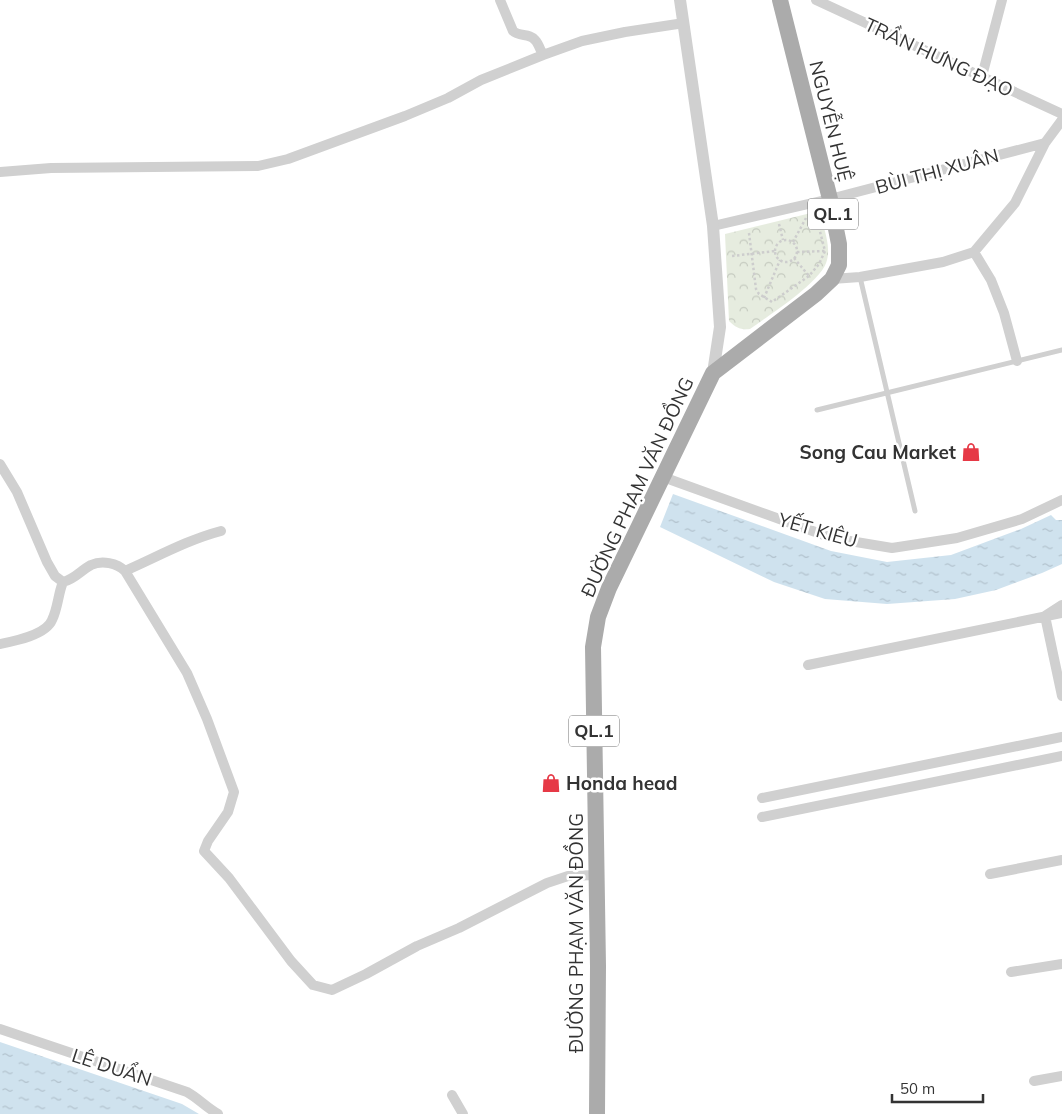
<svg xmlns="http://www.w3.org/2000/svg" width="1062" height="1114" font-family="Mulish,sans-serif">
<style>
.park{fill:url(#park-crowns)}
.water{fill:url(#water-ripples)}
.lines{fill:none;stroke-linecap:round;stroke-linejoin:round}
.path{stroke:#cdcdcd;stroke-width:2.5;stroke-dasharray:2.5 2.5;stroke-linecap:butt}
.service{stroke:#d0d0d0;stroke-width:5}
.minor{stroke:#d0d0d0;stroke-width:10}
.tertiary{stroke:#d0d0d0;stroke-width:12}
.primary{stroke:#ababab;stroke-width:16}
.labels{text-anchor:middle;stroke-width:5;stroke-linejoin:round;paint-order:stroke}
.shield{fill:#fff;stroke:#707070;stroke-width:1}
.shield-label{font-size:18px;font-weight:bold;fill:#333}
.street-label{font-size:19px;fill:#333;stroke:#fff}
.poi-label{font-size:19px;font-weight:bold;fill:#333;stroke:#fff;text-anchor:end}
</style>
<defs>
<pattern id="park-crowns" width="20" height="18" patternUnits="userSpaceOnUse" patternTransform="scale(1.25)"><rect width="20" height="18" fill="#e6ecdf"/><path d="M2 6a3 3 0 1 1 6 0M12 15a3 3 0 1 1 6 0" fill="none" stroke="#c6cbc0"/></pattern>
<pattern id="water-ripples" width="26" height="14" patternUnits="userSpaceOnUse" patternTransform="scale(1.25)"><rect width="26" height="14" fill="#cfe2ee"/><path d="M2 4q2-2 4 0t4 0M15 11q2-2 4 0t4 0" fill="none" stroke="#b2c2cd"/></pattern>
</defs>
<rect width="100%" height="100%" fill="#fff"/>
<path class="park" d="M 819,211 C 823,226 831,244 827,260 C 823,281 768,316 750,329 C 741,330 736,328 729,321 L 725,234 Z"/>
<path class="water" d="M 673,494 L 831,551 L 887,562 L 951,555 L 1021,529 L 1051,515 L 1056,520 L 1062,520 L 1062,564 L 1042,573 L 996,590 L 955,599 L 887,604 L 825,599 L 774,582 L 660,527 Z
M 0,1042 L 182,1104 L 199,1114 L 0,1114 Z"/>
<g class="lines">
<path class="path" d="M 779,224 L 783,240
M 749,233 L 756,289 L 759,294 L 772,302 L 809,276 L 819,264 L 825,251 L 816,216
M775 251a11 11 0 1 1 22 0a11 11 0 1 1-22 0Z
M 793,242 L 806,218
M 797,252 L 825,251
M 732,256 L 775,251
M 794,258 L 809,276
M 764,298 L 780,260"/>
<path class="service" d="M 860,277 L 915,511
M 817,410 L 1062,350"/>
<path class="minor" d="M 500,0 L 513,31 C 519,37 530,33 535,40 C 539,44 540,50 543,55
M 816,0 L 1062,114
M 982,76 L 1002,0
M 0,172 L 51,168 L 258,166 L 288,159 L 405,116 L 448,98 L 481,80 L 543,55 L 582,41 L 625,32 L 684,23
M 713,226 L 830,199 L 1045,143
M 974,252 L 991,280 L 1004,313 L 1017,361
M 832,279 L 860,277 L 943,262 L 974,252 L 1015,203 L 1045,143 L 1062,120
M 0,464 L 17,492 L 47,562 L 55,576 L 63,582 C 75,579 80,571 91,565 C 102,560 117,563 125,571 L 187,673 L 207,719 L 234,792 L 228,812 L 208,841 L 204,851 L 229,878 L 291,961 L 313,985 L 332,990 L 366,974 L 417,946 L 459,928 L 547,883 L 568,876 L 596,875
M 663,477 L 832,538 L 892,548 L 957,538 L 1022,519 L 1062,500
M 125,571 C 157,557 187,540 221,531
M 1062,605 L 1045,616 L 1062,696
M 0,644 C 15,641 46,635 52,620 C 58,608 58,594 63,582
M 808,665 L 1062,613
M 762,798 L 1062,737
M 762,817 L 1062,756
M 990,874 L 1062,860
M 1011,972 L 1062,964
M 0,1029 L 187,1092 C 198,1098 207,1108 218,1114
M 1034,1081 L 1062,1076
M 452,1095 L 463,1114"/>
<path class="tertiary" d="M 680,0 L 713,226 L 720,327 L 713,373"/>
<path class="primary" d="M 597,1114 L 598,966 L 593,647 L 598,617 L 609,588 L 713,373 L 816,294 L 832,279 L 839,265 L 839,244 L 830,199 L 780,0"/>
</g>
<defs>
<g id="shop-bare" transform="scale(1.5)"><path d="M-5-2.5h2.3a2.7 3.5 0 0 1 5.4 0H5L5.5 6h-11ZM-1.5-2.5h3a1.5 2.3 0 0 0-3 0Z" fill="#e63946" stroke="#fff" stroke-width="2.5" paint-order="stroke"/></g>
</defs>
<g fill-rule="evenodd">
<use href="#shop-bare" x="971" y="452"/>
<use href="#shop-bare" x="551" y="783"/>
</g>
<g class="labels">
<g class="shield">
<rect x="808" y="198.5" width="50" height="31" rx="4"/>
<rect x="569" y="715.5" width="50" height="31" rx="4"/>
</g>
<g class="shield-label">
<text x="833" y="220">QL.1</text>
<text x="594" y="737">QL.1</text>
</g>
<g class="street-label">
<text transform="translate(939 57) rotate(25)" y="7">TRẦN HƯNG ĐẠO</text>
<text transform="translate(831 121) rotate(76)" y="7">NGUYỄN HUỆ</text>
<text transform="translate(937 171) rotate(-15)" y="7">BÙI THỊ XUÂN</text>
<text transform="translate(637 487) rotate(-65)" y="7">ĐƯỜNG PHẠM VĂN ĐỒNG</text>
<text transform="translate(818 530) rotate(16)" y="7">YẾT KIÊU</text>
<text transform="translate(576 933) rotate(-90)" y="7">ĐƯỜNG PHẠM VĂN ĐỒNG</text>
<text transform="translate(112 1067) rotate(18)" y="7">LÊ DUẨN</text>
</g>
<g class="poi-label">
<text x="956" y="459">Song Cau Market</text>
<text x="566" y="790" text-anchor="start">Honda head</text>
</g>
</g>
<path d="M892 1094v8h91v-8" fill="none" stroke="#333333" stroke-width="2.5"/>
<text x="900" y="1094" font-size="15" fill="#333333" stroke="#ffffff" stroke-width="4" paint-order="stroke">50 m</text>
</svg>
